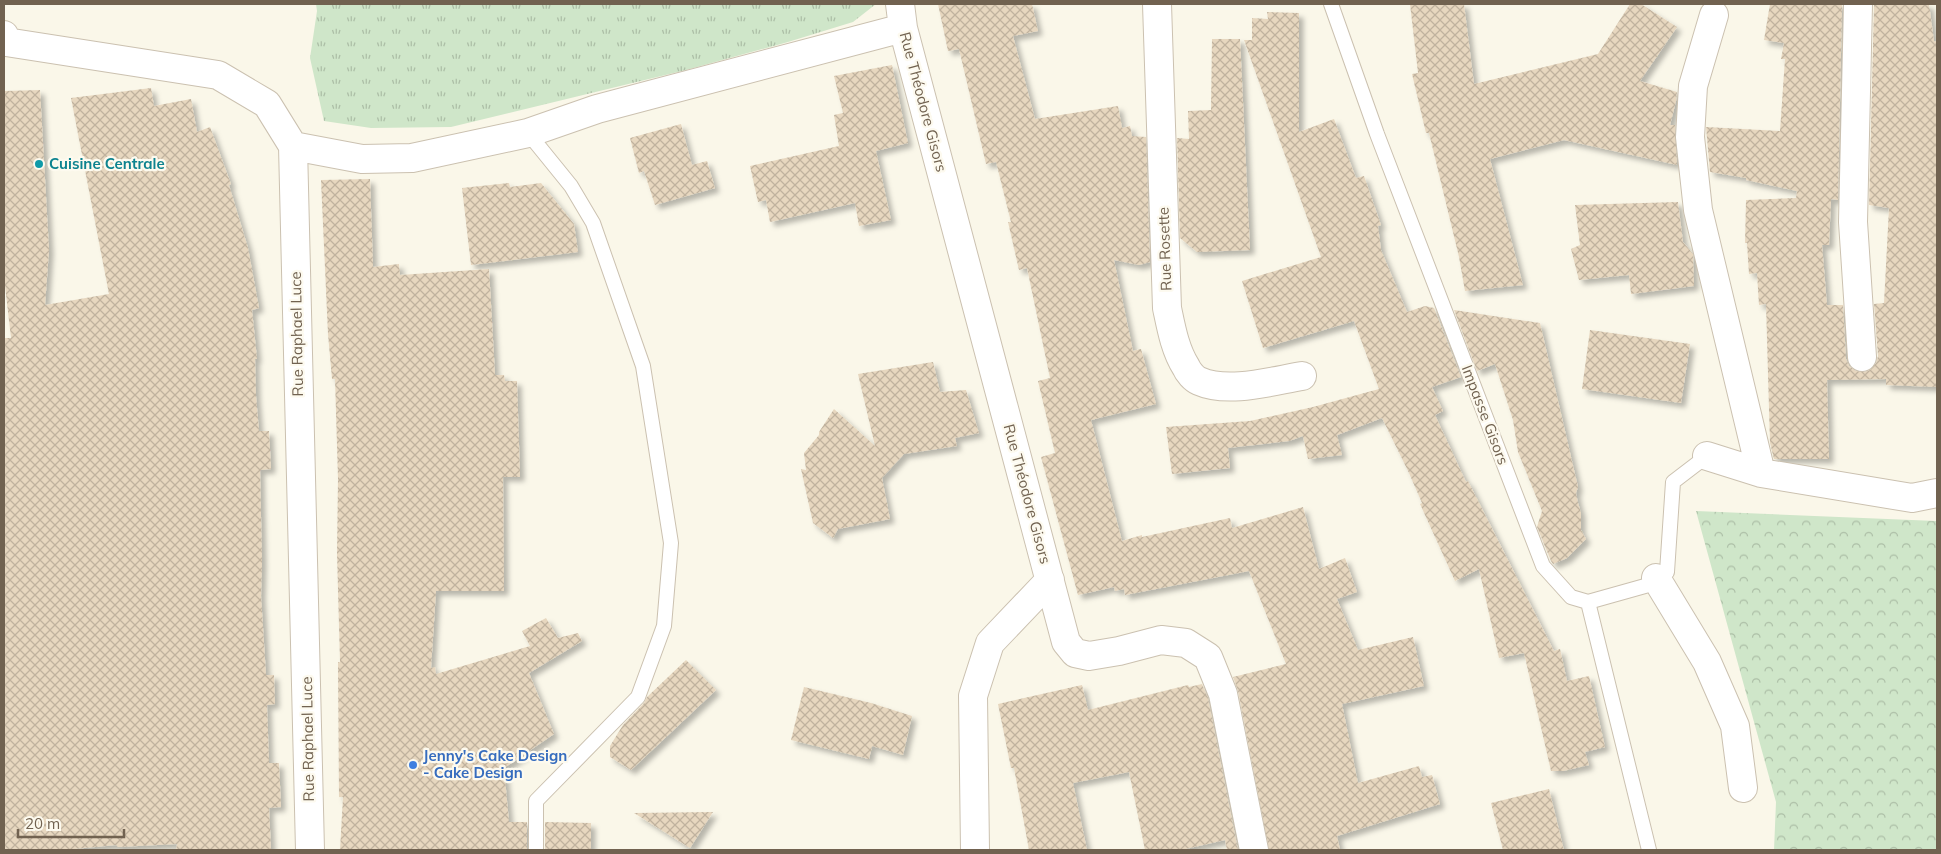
<svg xmlns="http://www.w3.org/2000/svg" width="1941" height="854" font-family="Mulish,sans-serif">
<style>
.grass{fill:url(#grass-tufts)}
.forest{fill:url(#forest-crowns)}
.building{fill:url(#building-cross-hatch);filter:url(#shadow)}
.lines{fill:none;stroke-linecap:round;stroke-linejoin:round}
.service-casing{stroke:#cbc1b0;stroke-width:16}
.minor-casing{stroke:#cbc1b0;stroke-width:30}
.service{stroke:#fff;stroke-width:14}
.minor{stroke:#fff;stroke-width:28}
.culture-dot{fill:#0f9aa8;stroke:#fdfaef;stroke-width:2}
.shop-dot{fill:#3f7fe0;stroke:#fdfaef;stroke-width:2}
.labels{text-anchor:middle;stroke-width:4.5;stroke-linejoin:round;paint-order:stroke}
.street-label{font-size:15px;fill:#716250;stroke:#fdfaef}
.culture-label{font-size:15px;font-weight:bold;fill:#0d838f;stroke:#fdfaef;text-anchor:start}
.shop-label{font-size:15px;font-weight:bold;fill:#366cbe;stroke:#fdfaef;text-anchor:start}
</style>
<defs>
<pattern id="grass-tufts" width="24" height="20" patternUnits="userSpaceOnUse" patternTransform="scale(1.25)"><rect width="24" height="20" fill="#cfe6c9"/><path d="M3 7l-1-3M5 7V3M7 7l1-3M15 17l-1-3M17 17v-4M19 17l1-3" fill="none" stroke="#acbea6"/></pattern>
<pattern id="forest-crowns" width="20" height="18" patternUnits="userSpaceOnUse" patternTransform="scale(1.25)"><rect width="20" height="18" fill="#cfe6c9"/><path d="M2 6a3 3 0 1 1 6 0M12 15a3 3 0 1 1 6 0" fill="none" stroke="#acbea6"/></pattern>
<pattern id="building-cross-hatch" width="8" height="8" patternUnits="userSpaceOnUse" patternTransform="scale(1.25)"><rect width="8" height="8" fill="#e7d7bf"/><path d="M0 0l8 8M0 8l8-8" fill="none" stroke="#c0b29e"/></pattern>
<filter id="shadow"><feDropShadow dx="4.5" dy="4.5" stdDeviation="2.5" flood-color="#0004"/></filter>
</defs>
<rect width="100%" height="100%" fill="#faf7e9"/>
<path class="grass" d="M 316,4 L 876,4 L 853,22 L 788,42 L 686,70 L 451,127 L 371,128 L 324,121 L 310,58 L 317,11 Z"/>
<path class="forest" d="M 1696,511 L 1936,521 L 1937,534 L 1937,850 L 1774,850 L 1776,802 Z"/>
<path class="building" d="M 938,4 L 1032,4 L 1038,31 L 1013,36 L 1035,119 L 1118,106 L 1122,128 L 1130,126 L 1132,136 L 1146,137 L 1150,262 L 1139,265 L 1114,260 L 1133,351 L 1141,349 L 1156,404 L 1091,420 L 1122,541 L 1142,535 L 1142,537 L 1230,518 L 1232,528 L 1303,507 L 1319,569 L 1345,558 L 1357,592 L 1337,599 L 1358,650 L 1413,637 L 1424,686 L 1342,704 L 1358,783 L 1419,766 L 1422,777 L 1432,775 L 1440,804 L 1337,836 L 1340,850 L 1269,850 L 1238,691 L 1233,677 L 1286,664 L 1249,571 L 1125,595 L 1124,589 L 1115,591 L 1114,587 L 1078,595 L 1041,457 L 1055,453 L 1038,381 L 1050,378 L 1027,268 L 1019,270 L 1008,222 L 1011,222 L 996,162 L 986,164 L 959,49 L 948,51 Z
M 1410,4 L 1464,4 L 1474,84 L 1598,54 L 1630,4 L 1641,4 L 1677,27 L 1640,81 L 1677,92 L 1676,101 L 1670,125 L 1675,125 L 1677,165 L 1564,140 L 1490,159 L 1523,285 L 1465,291 L 1459,257 L 1429,133 L 1426,133 L 1412,74 L 1418,73 Z
M 1770,4 L 1842,4 L 1838,200 L 1831,199 L 1829,245 L 1822,245 L 1827,305 L 1843,305 L 1846,359 L 1849,366 L 1856,371 L 1864,372 L 1870,370 L 1876,363 L 1878,356 L 1874,304 L 1884,303 L 1889,208 L 1869,205 L 1874,4 L 1929,4 L 1934,41 L 1937,42 L 1937,387 L 1886,385 L 1886,379 L 1827,380 L 1829,459 L 1774,459 L 1770,443 L 1766,304 L 1759,305 L 1757,273 L 1749,274 L 1747,243 L 1745,243 L 1746,200 L 1796,198 L 1797,191 L 1746,180 L 1746,178 L 1710,172 L 1706,127 L 1780,131 L 1785,59 L 1781,59 L 1784,43 L 1764,40 Z
M 1267,12 L 1299,13 L 1299,132 L 1334,119 L 1356,178 L 1364,176 L 1381,225 L 1378,226 L 1381,250 L 1407,312 L 1425,306 L 1434,308 L 1461,377 L 1432,387 L 1443,411 L 1435,415 L 1466,482 L 1468,481 L 1554,651 L 1560,649 L 1567,681 L 1589,676 L 1605,747 L 1585,752 L 1589,765 L 1563,771 L 1551,771 L 1524,653 L 1499,658 L 1479,569 L 1455,581 L 1420,504 L 1422,503 L 1409,473 L 1382,418 L 1337,435 L 1342,455 L 1308,459 L 1303,436 L 1289,441 L 1228,448 L 1230,468 L 1172,474 L 1166,427 L 1250,421 L 1313,407 L 1379,389 L 1354,321 L 1263,348 L 1242,281 L 1321,257 L 1244,40 L 1252,40 L 1252,18 L 1268,19 Z
M 1212,39 L 1240,39 L 1250,250 L 1197,252 L 1180,238 L 1177,138 L 1189,139 L 1188,111 L 1211,110 Z
M 892,65 L 908,143 L 876,151 L 891,220 L 859,226 L 855,203 L 770,222 L 766,200 L 758,202 L 750,166 L 839,146 L 834,115 L 843,113 L 834,76 Z
M 151,88 L 154,106 L 191,99 L 197,132 L 210,127 L 231,184 L 229,185 L 248,248 L 259,308 L 252,310 L 257,359 L 255,359 L 256,396 L 259,431 L 269,431 L 271,469 L 260,470 L 262,562 L 261,596 L 266,675 L 274,675 L 275,704 L 267,705 L 269,763 L 279,763 L 281,807 L 269,808 L 271,850 L 176,850 L 177,844 L 118,847 L 116,845 L 63,850 L 4,850 L 4,338 L 11,338 L 4,277 L 4,91 L 40,90 L 49,250 L 45,305 L 109,294 L 71,98 Z
M 681,124 L 692,165 L 707,161 L 715,188 L 655,205 L 644,171 L 639,173 L 630,138 Z
M 370,179 L 373,267 L 399,264 L 400,275 L 489,269 L 495,375 L 504,375 L 505,381 L 517,381 L 520,477 L 503,477 L 504,591 L 436,591 L 431,668 L 435,667 L 436,674 L 530,646 L 522,631 L 546,618 L 558,638 L 578,633 L 582,641 L 529,673 L 554,734 L 504,768 L 509,822 L 527,822 L 527,850 L 340,850 L 343,797 L 339,797 L 338,662 L 340,662 L 337,553 L 338,479 L 335,379 L 332,379 L 328,334 L 321,180 Z
M 509,183 L 510,187 L 541,183 L 574,224 L 578,252 L 471,265 L 462,188 Z
M 1678,202 L 1683,242 L 1693,254 L 1694,286 L 1631,294 L 1629,275 L 1579,280 L 1571,249 L 1580,245 L 1575,205 Z
M 1454,310 L 1540,323 L 1578,487 L 1576,493 L 1578,503 L 1581,513 L 1581,530 L 1586,539 L 1567,558 L 1553,564 L 1551,561 L 1537,527 L 1542,511 L 1518,452 L 1513,420 L 1495,364 L 1477,371 Z
M 1590,330 L 1690,344 L 1681,403 L 1582,389 Z
M 933,362 L 940,392 L 966,390 L 979,433 L 955,438 L 957,446 L 904,454 L 882,478 L 890,519 L 838,529 L 833,538 L 813,523 L 801,469 L 806,470 L 804,453 L 819,435 L 819,432 L 834,409 L 875,446 L 858,374 Z
M 686,660 L 716,690 L 631,770 L 610,757 L 610,746 L 623,725 L 644,703 L 647,697 Z
M 1202,684 L 1208,698 L 1238,850 L 1227,850 L 1225,840 L 1181,850 L 1145,850 L 1129,772 L 1073,783 L 1087,850 L 1029,850 L 1014,768 L 1011,768 L 998,704 L 1082,685 L 1088,710 L 1188,685 L 1189,687 Z
M 804,687 L 871,703 L 912,716 L 903,755 L 872,746 L 869,759 L 791,740 Z
M 1549,789 L 1564,850 L 1503,850 L 1491,803 Z
M 713,812 L 690,848 L 634,813 Z
M 545,822 L 591,823 L 591,850 L 545,850 Z"/>
<g class="lines">
<g class="service-casing">
<path id="service" d="M 1331,4 L 1377,134 L 1543,566 L 1571,597 L 1588,602 L 1645,586 L 1667,572 L 1673,482 L 1707,456
M 528,133 L 571,186 L 593,223 L 643,366 L 671,543 L 664,626 L 638,697 L 536,801 L 536,850
M 1588,602 L 1649,850"/>
</g>
<g class="minor-casing">
<path id="minor" d="M 900,4 L 903,28 L 1066,642 L 1075,653 L 1089,656 L 1119,651 L 1161,640 L 1186,643 L 1208,657 L 1223,694 L 1254,850
M 1157,4 L 1167,308 C 1171,327 1175,350 1186,367 C 1188,372 1194,379 1199,381 C 1228,394 1272,381 1302,376
M 1858,4 L 1853,222 L 1862,357
M 1714,15 L 1693,86 L 1690,137 L 1698,210 L 1761,473
M 4,35 L 6,42 L 218,75 L 267,104 L 293,146 L 310,850
M 293,146 L 362,159 L 412,158 L 528,133 L 597,109 L 903,28
M 1707,456 L 1761,473 L 1912,498 L 1937,493
M 1656,578 L 1707,662 L 1735,726 L 1743,788
M 975,850 L 973,696 L 990,643 L 1050,580"/>
</g>
<use href="#service" class="service"/>
<use href="#minor" class="minor"/>
</g>
<circle class="culture-dot" cx="39" cy="164" r="5"/>
<circle class="shop-dot" cx="413" cy="765" r="5"/>
<g class="labels">
<g class="street-label">
<text transform="translate(923 102) rotate(75)" y="5">Rue Théodore Gisors</text>
<text transform="translate(1165 249) rotate(-92)" y="5">Rue Rosette</text>
<text transform="translate(297 334) rotate(-91)" y="5">Rue Raphael Luce</text>
<text transform="translate(1485 415) rotate(69)" y="5">Impasse Gisors</text>
<text transform="translate(1027 494) rotate(75)" y="5">Rue Théodore Gisors</text>
<text transform="translate(308 739) rotate(-91)" y="5">Rue Raphael Luce</text>
</g>
<g class="culture-label">
<text x="49" y="169">Cuisine Centrale</text>
</g>
<g class="shop-label">
<text x="423" y="761">Jenny's Cake Design<tspan x="423" dy="17">- Cake Design</tspan></text>
</g>
</g>
<rect width="1941" height="854" fill="none" stroke="#716250" stroke-width="10"/>
<path d="M18 829v8h106v-8" fill="none" stroke="#716250" stroke-width="2.5"/>
<text x="25" y="829" font-size="15" fill="#716250" stroke="#fdfaef" stroke-width="4" paint-order="stroke">20 m</text>
</svg>
